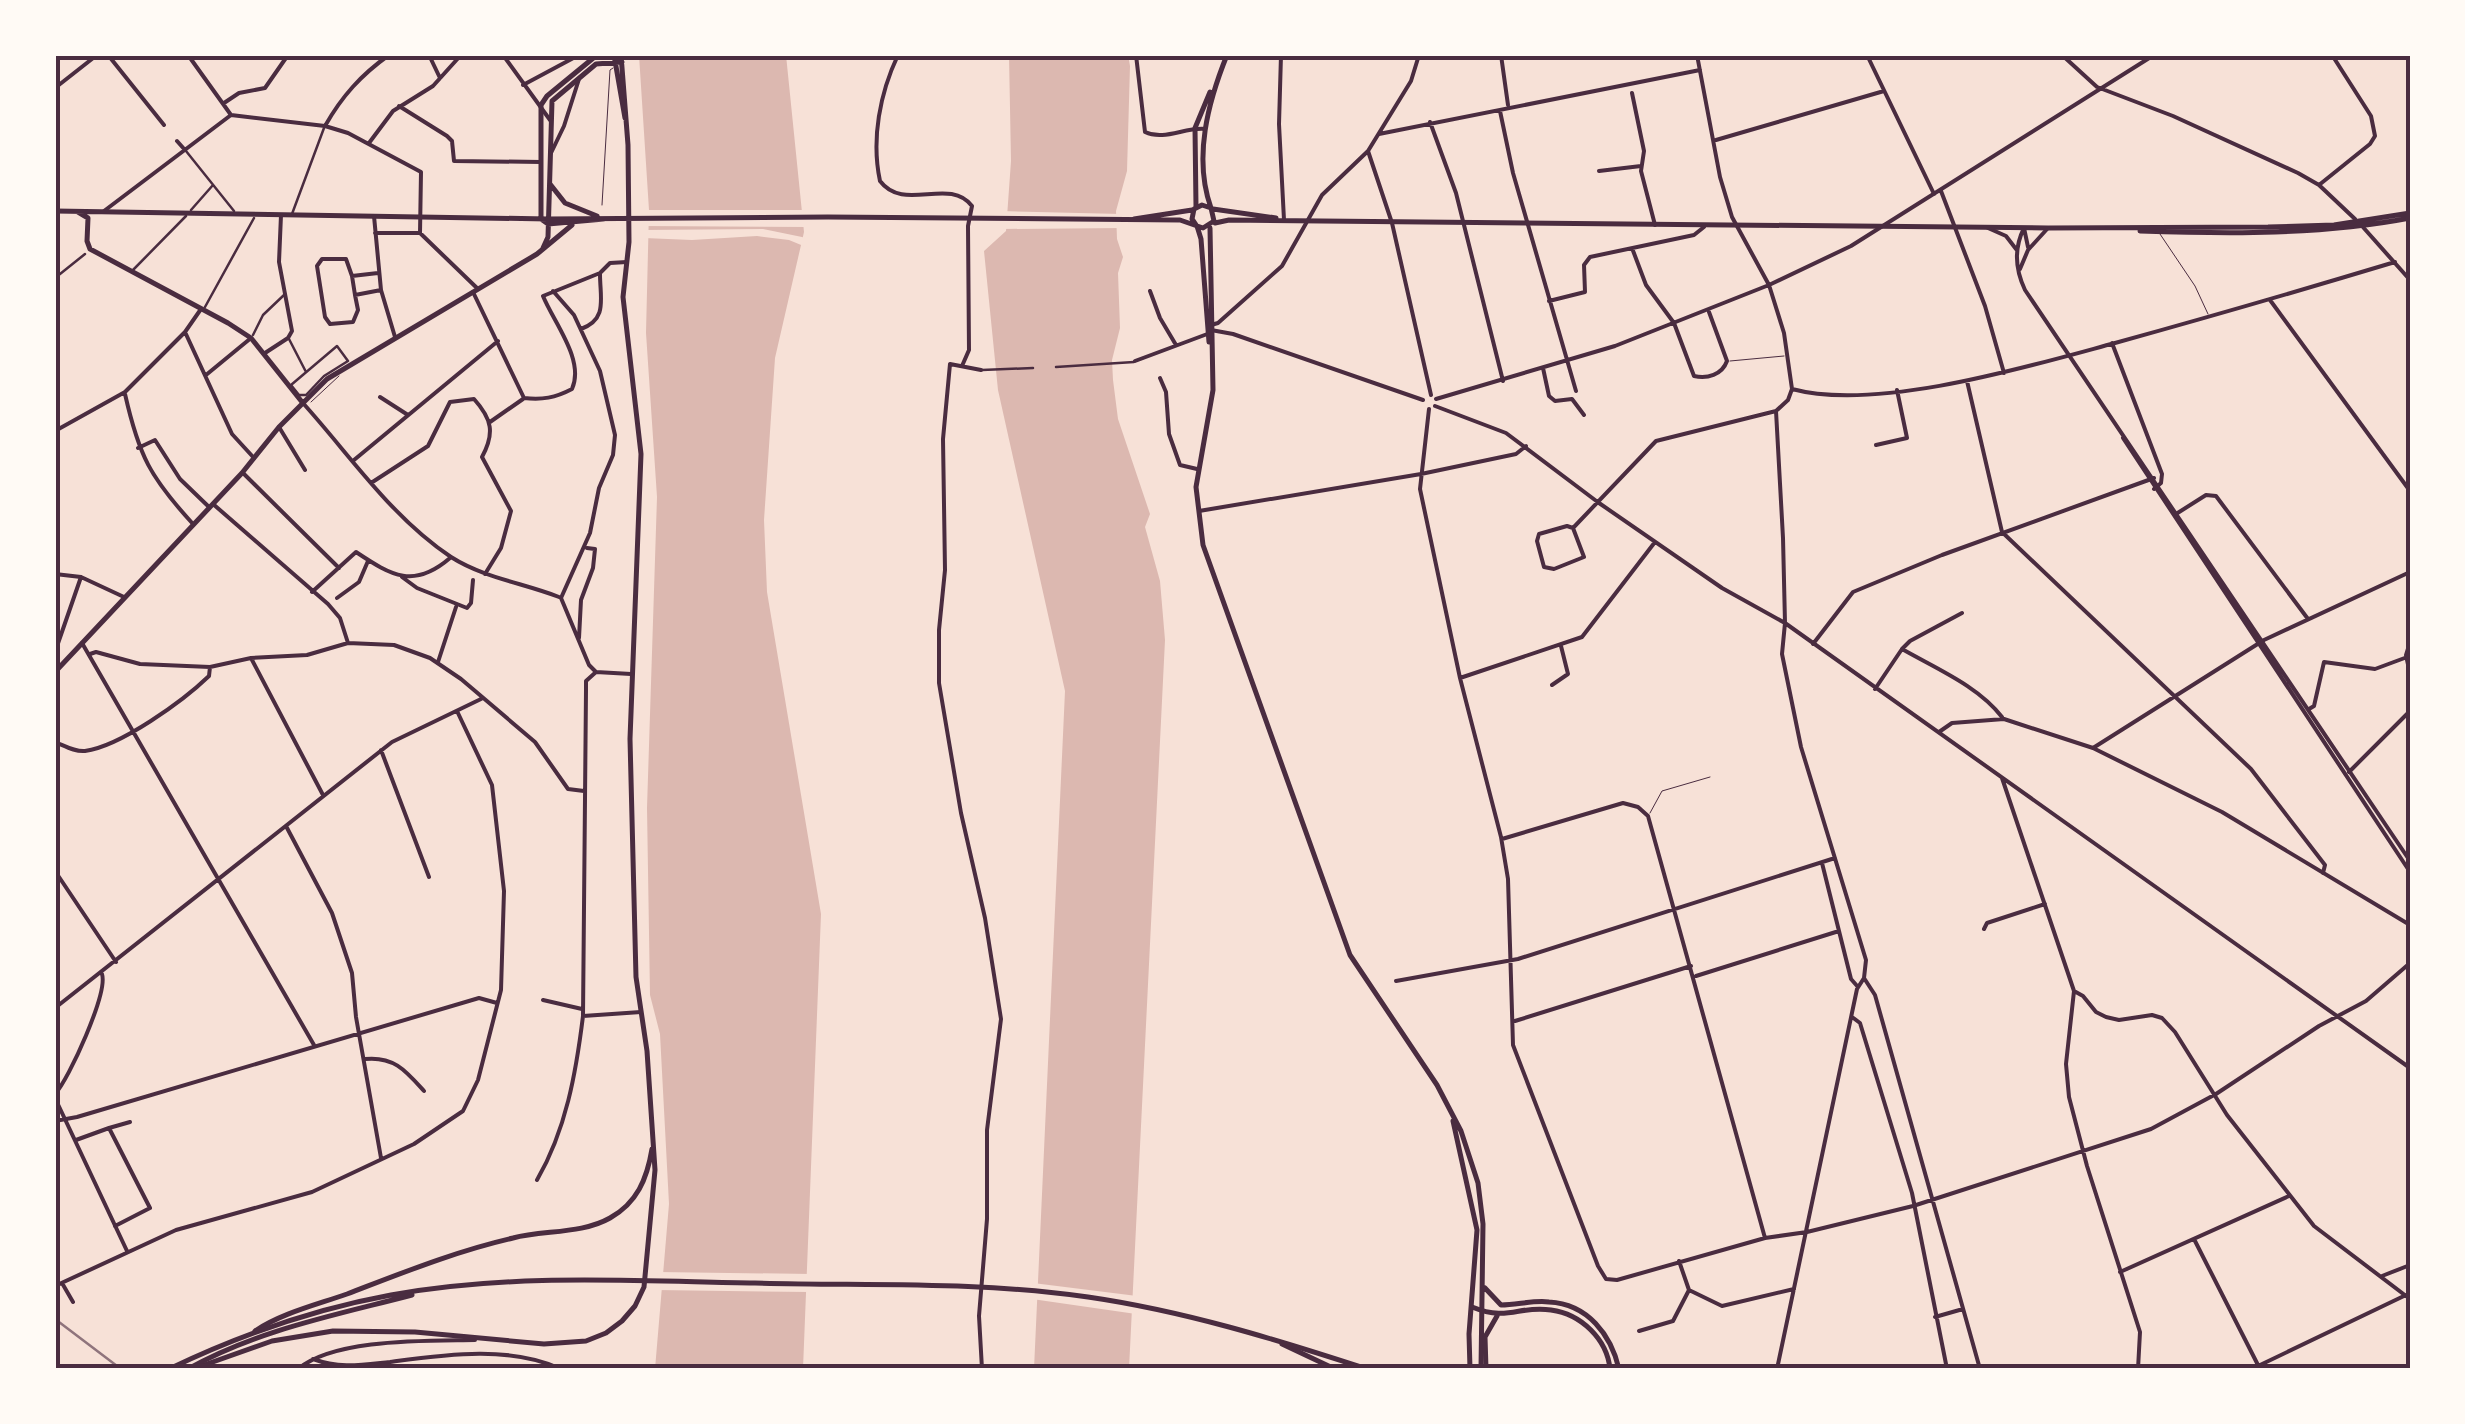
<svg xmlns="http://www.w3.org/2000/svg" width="2465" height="1424" font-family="'DejaVu Sans',sans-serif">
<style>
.water{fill:#dcb8b0}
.pier{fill:#f7e1d7}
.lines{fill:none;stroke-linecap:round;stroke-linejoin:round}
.service{stroke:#4a2c40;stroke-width:1}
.pedestrian{stroke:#4a2c40;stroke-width:2.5}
.minor{stroke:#4a2c40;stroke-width:4}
.tertiary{stroke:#4a2c40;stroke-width:4}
.secondary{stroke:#4a2c40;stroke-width:5}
.primary{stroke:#4a2c40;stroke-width:5}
.rail{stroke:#8f747c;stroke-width:2.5}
.neatline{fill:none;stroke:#4a2c40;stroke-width:4}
</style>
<rect width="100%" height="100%" fill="#f7e1d7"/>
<path class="water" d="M 639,55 L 786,55 L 804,232 L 775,358 L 764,520 L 767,592 L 821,914 L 803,1369 L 655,1369 L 669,1204 L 660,1034 L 650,995 L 647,808 L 657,497 L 646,333 L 649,210 Z
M 1009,55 L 1128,55 L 1130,66 L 1127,171 L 1116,211 L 1117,239 L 1123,257 L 1118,273 L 1120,328 L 1112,360 L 1113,380 L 1118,419 L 1150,514 L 1145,527 L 1160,581 L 1165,640 L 1129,1369 L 1034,1369 L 1065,691 L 998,390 L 984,251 L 1006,231 L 1011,161 Z"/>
<path class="pier" d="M 644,210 L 805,210 L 808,227 L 644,226 Z
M 1001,211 L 1121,214 L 1122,228 L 1001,229 Z
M 763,229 L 802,237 L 807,239 L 806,247 L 789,240 L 757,236 L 692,240 L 644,238 L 644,230 Z
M 658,1272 L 811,1274 L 810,1292 L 656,1290 Z
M 1033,1283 L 1137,1296 L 1136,1314 L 1032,1299 Z"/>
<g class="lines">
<path class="service" d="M 602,205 L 610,70 L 613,68
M 2160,234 L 2195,286 L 2208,314
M 1730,361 L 1784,356
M 311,402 L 339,376
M 1650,813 L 1662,791 L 1710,777"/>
<path class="pedestrian" d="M 186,151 L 234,211
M 191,210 L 213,185
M 292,214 L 324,128
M 132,271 L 186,216
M 55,278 L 85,254
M 205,307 L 254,218
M 253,335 L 263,315 L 284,295
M 289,339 L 306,372
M 337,346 L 348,361 L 324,376 L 306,395 L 299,395 L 291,385 Z
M 1056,367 L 1134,362
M 982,370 L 1033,368"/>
<path class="minor" d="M 108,55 L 164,125
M 188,55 L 231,115
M 429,55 L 440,78
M 503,55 L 550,120
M 898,55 C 880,93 871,139 880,181 C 904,213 949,176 972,206 L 968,226 L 969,350 L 962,366
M 1136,55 L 1145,132 C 1164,141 1185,127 1205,129
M 1281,55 L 1279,124 L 1284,220
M 1501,55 L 1508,105
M 1697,55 L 1720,177 L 1732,217 L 1769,285 L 1784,333 L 1792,389 L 1788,400 L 1776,411 L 1783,538 L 1785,623 L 1782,654 L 1801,747 L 1866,960 L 1864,978 L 1875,995 L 1980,1369
M 1867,55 L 1934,194
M 2062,55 L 2097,87 L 2173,116 L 2298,173 L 2319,185 L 2355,219
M 523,85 L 579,55
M 55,88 L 97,55
M 1632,93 L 1644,151 L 1641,171 L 1655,225
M 224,103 L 239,93 L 265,88 L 288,55
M 399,106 L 447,136 L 452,141 L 454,161 L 541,162
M 1500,111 L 1513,173 L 1576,391
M 231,115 L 325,126 L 348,133 L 421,172 L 420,233 L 478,289
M 1430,122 L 1456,193 L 1503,381
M 325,126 C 342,96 361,75 389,55
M 1379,134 L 1700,70
M 1716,140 L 1884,91
M 177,141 L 185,150
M 369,143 L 393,111 L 433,86 L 461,55
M 1368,151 L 1392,223 L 1431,395
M 551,153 L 564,126 L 579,79
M 1599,171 L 1641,166
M 2319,185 L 2370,144 L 2375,136 L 2371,116 L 2332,55
M 1941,191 L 1985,306 L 2004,373
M 104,211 L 231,115
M 374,216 L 381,290 L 395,337
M 2362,226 L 2410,280
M 375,233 L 420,233
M 1632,248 L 1646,285 L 1674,323 L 1694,376 C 1707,379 1722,375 1727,361 L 1709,312
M 378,273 L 352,276 L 346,259 L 322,259 L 317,266 L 325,317 L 330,324 L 353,322 L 358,310 L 355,295 L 381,290
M 352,276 L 355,295
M 553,291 L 574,315 L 600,371 L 615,435 L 613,455 L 599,488 L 590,533 L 561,598
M 1150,291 L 1160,318 L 1176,345
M 473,292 L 524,398
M 2270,300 L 2410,491
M 1549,301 L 1585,292 L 1584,265 L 1590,257 L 1694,235 L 1704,227
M 1211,325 L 1218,323 L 1282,266 L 1322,195 L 1368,151 L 1411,81 L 1419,55
M 581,329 C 608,319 600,299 600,274
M 1211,330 L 1233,334 L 1423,400
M 185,332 L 232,434 L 254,458
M 2112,343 L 2162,474 L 2161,483 L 2154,489
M 265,353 L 288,338 L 292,331 L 279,262 L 281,215
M 1135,361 L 1210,333
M 1543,368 L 1549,396 L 1555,401 L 1572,399 L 1584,415
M 981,370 L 950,364 L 943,439 L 945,570 L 939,630 L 939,683 L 961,813 L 985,918 L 1001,1019 L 987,1130 L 987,1219 L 979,1316 L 982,1369
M 206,375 L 251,338
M 1160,378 L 1166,392 L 1169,434 L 1180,465 L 1197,469
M 1967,381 L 2002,532 L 2251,769 L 2325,865 L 2323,873
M 1792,389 C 1877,412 2030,366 2115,343 C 2209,317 2302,290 2395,262
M 125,394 C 139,456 150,477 193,524
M 380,397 L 408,415
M 524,398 C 542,400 555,398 572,389 C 585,360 554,323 543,296 L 600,273 L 610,263 L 627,262
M 1436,399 L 1615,346 L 1769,285 L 1851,246 L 2154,55
M 302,402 C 350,455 391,517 451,557 C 484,578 523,583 559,597
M 1435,406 L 1506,433 L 1599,503 L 1722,588 L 1785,623 L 2410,1068
M 1429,409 L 1420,489 L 1460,678 L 1501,837 L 1508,879 L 1513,1045 L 1598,1266 L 1606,1279 L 1617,1280 L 1765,1238 L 1807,1232 L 1913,1206 L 2151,1129 L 2216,1094 L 2319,1026 L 2366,1001 L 2410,963
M 490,422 L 523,399
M 279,427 L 305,470
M 55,431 L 125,392 L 185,332 L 201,309
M 1876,445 L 1907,438 L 1897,390
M 138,448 L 155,440 L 180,479 L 209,507
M 354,460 L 498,341
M 243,473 L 339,568
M 371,483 L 428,446 L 450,402 L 474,399 C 492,419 495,433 482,457 L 511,511 L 501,548 L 485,574
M 213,504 L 328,604 L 340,618 L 348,643
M 1199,511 L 1421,474 L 1516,454 L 1526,446
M 2176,514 L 2206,495 L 2216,496 L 2308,619
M 1573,528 L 1584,557 L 1554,569 L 1544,567 L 1537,541 L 1539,534 L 1567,526 L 1573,528 L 1656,441 L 1776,411
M 55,574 L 81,577 L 124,597
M 402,577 L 417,588 L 467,608 L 471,603 L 473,580
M 312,592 L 356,552 C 392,576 414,589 450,558
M 337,598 L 359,582 L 368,561
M 561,598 L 589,665 L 596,672
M 579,638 L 581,600 L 593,568 L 595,549 L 587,548
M 2410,642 L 2406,655 L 2410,674
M 82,643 L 314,1045
M 1813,644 L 1853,592 L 1942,555 L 2154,478
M 1902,649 L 1910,641 L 1962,613
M 55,652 L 81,577
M 90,654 L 96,652 L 140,664 L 210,667 L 251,658 L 307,655 L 348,643 L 394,645 L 430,658 L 461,679 L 535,742 L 568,789 L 584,791
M 251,658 L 323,795
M 438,662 L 456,607
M 596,672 L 631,674
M 1460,678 L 1582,637 L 1655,542
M 1552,685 L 1568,674 L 1561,646
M 1875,689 L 1902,649 C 1937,669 1978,686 2002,717
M 2309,709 L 2314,706 L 2324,662 L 2375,669 L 2410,656
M 1939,732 L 1952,723 L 2004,719 L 2093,748 L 2222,812 L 2410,925
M 55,742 C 65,746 75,752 85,751 C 121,746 183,701 209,676 L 210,667
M 2093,748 L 2264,640 L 2410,572
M 381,750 L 429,877
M 2349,772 L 2409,712 L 2410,706
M 2002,778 L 2074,991 L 2066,1064 L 2069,1097 L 2087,1166 L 2140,1332 L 2138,1369
M 286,826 L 332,913 L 352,973 L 356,1017 L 381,1158
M 1502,839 L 1623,803 L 1638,807 L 1648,816 L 1765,1238
M 1822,863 L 1851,979 L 1858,987
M 55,871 L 116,962
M 1984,929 L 1987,923 L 2045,904
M 1696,976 L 1839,931
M 1396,981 L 1518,959 L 1835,858
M 2074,991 L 2083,996 L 2096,1012 L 2106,1017 L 2119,1020 L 2152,1015 L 2162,1018 L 2175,1032 L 2227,1115 L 2314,1226 L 2410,1299
M 543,1000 L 582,1009
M 55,1008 L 392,742 L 481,699
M 583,1016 L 641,1012
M 1852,1017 L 1860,1023 L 1912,1193 L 1947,1369
M 1515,1021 L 1691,966
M 365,1059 C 394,1056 406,1071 424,1091
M 55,1094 C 69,1079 108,993 102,974
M 55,1098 L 127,1251
M 55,1121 L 77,1117 L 479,998 L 497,1003
M 109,1128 L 130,1122
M 76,1140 L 109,1128 L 150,1208 L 115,1226
M 537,1180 C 566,1130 576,1073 583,1016 L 586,690 L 586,681 L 596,672
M 2194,1239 L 2260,1369
M 1679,1261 L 1689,1290
M 2120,1272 L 2289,1196
M 2382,1276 L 2410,1265
M 62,1283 L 73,1302
M 55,1286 L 176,1230 L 312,1192 L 414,1144 L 463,1111 L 478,1080 L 501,990 L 504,891 L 492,785 L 457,711
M 1935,1317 L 1963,1309
M 1639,1331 L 1673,1321 L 1689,1290 L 1722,1306 L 1794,1289
M 313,1359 C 340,1369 361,1365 390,1362 C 443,1355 511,1345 561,1369
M 2258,1366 L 2406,1295
M 298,1369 C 335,1338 428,1341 475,1340
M 1777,1369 L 1857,989 L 1864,978"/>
<path class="tertiary" d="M 1988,228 L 2006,236 L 2016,249
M 2024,228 C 2014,248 2015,269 2025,290 L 2410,861
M 2024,228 L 2028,247
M 2020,269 L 2028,250 L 2048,228
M 2123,438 L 2410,872"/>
<path class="secondary" d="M 614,55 L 625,118
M 550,184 L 565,203 L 597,216
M 1196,207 L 1195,128 L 1210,92
M 1211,208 C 1193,158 1208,102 1227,55
M 1213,209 L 1276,218
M 55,211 L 548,219 L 828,217 L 1180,220 L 1203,228 L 1214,221 L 1211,208 L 1202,205 L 1194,209 L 1192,219 L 1196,225
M 78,212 L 88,218 L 87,241 L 90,249 L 228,323 L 251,338 L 302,402
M 541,219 L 541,105 L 547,96 L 597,55
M 541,219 L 548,224 L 604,219
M 1134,219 L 1192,210
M 1215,223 L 1229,220 L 2048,228 L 2268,227 L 2334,225 L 2410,213
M 1197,226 L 1201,239 L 1209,342
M 1210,228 L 1213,390 L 1196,487 L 1203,545 L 1350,955 L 1437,1085 L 1461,1131 L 1478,1183 L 1483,1224 L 1481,1369
M 2140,231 C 2230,234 2321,235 2410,218
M 543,248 L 548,237 L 552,101 L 596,64 L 622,62
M 55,672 L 242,473 L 279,427 L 327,379 L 537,254 L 572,225
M 1453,1121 L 1477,1230 L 1469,1334 L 1470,1369
M 1485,1288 L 1501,1305 C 1517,1305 1533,1300 1549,1302 C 1588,1304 1611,1335 1619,1369
M 255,1331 C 282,1313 316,1305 347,1294 C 402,1273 456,1251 513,1238 C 544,1230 582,1234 610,1218 C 637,1203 647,1179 652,1149
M 1282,1344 L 1335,1369
M 193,1369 L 272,1341 L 333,1331 L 415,1332 L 544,1344 L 586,1341 L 606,1333 L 622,1321 L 635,1306 L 644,1287 L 655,1170 L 647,1051 L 636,977 L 630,739 L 641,454 L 623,297 L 629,242 L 628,145 L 621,55"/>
<path class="primary" d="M 1472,1307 C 1509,1322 1518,1305 1551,1310 C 1581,1314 1607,1339 1610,1369
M 169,1369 C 240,1335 314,1309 391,1295 C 511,1273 634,1281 755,1283 C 865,1286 979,1281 1088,1297 C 1184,1311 1275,1339 1367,1369
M 188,1369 C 257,1330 336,1315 412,1295
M 1486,1369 L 1485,1337 L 1497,1316"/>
<path class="rail" d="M 55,1319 L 121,1369"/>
</g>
<rect width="2465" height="1424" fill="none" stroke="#fffaf5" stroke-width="115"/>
<rect x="58" y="58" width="2350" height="1308" class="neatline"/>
</svg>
